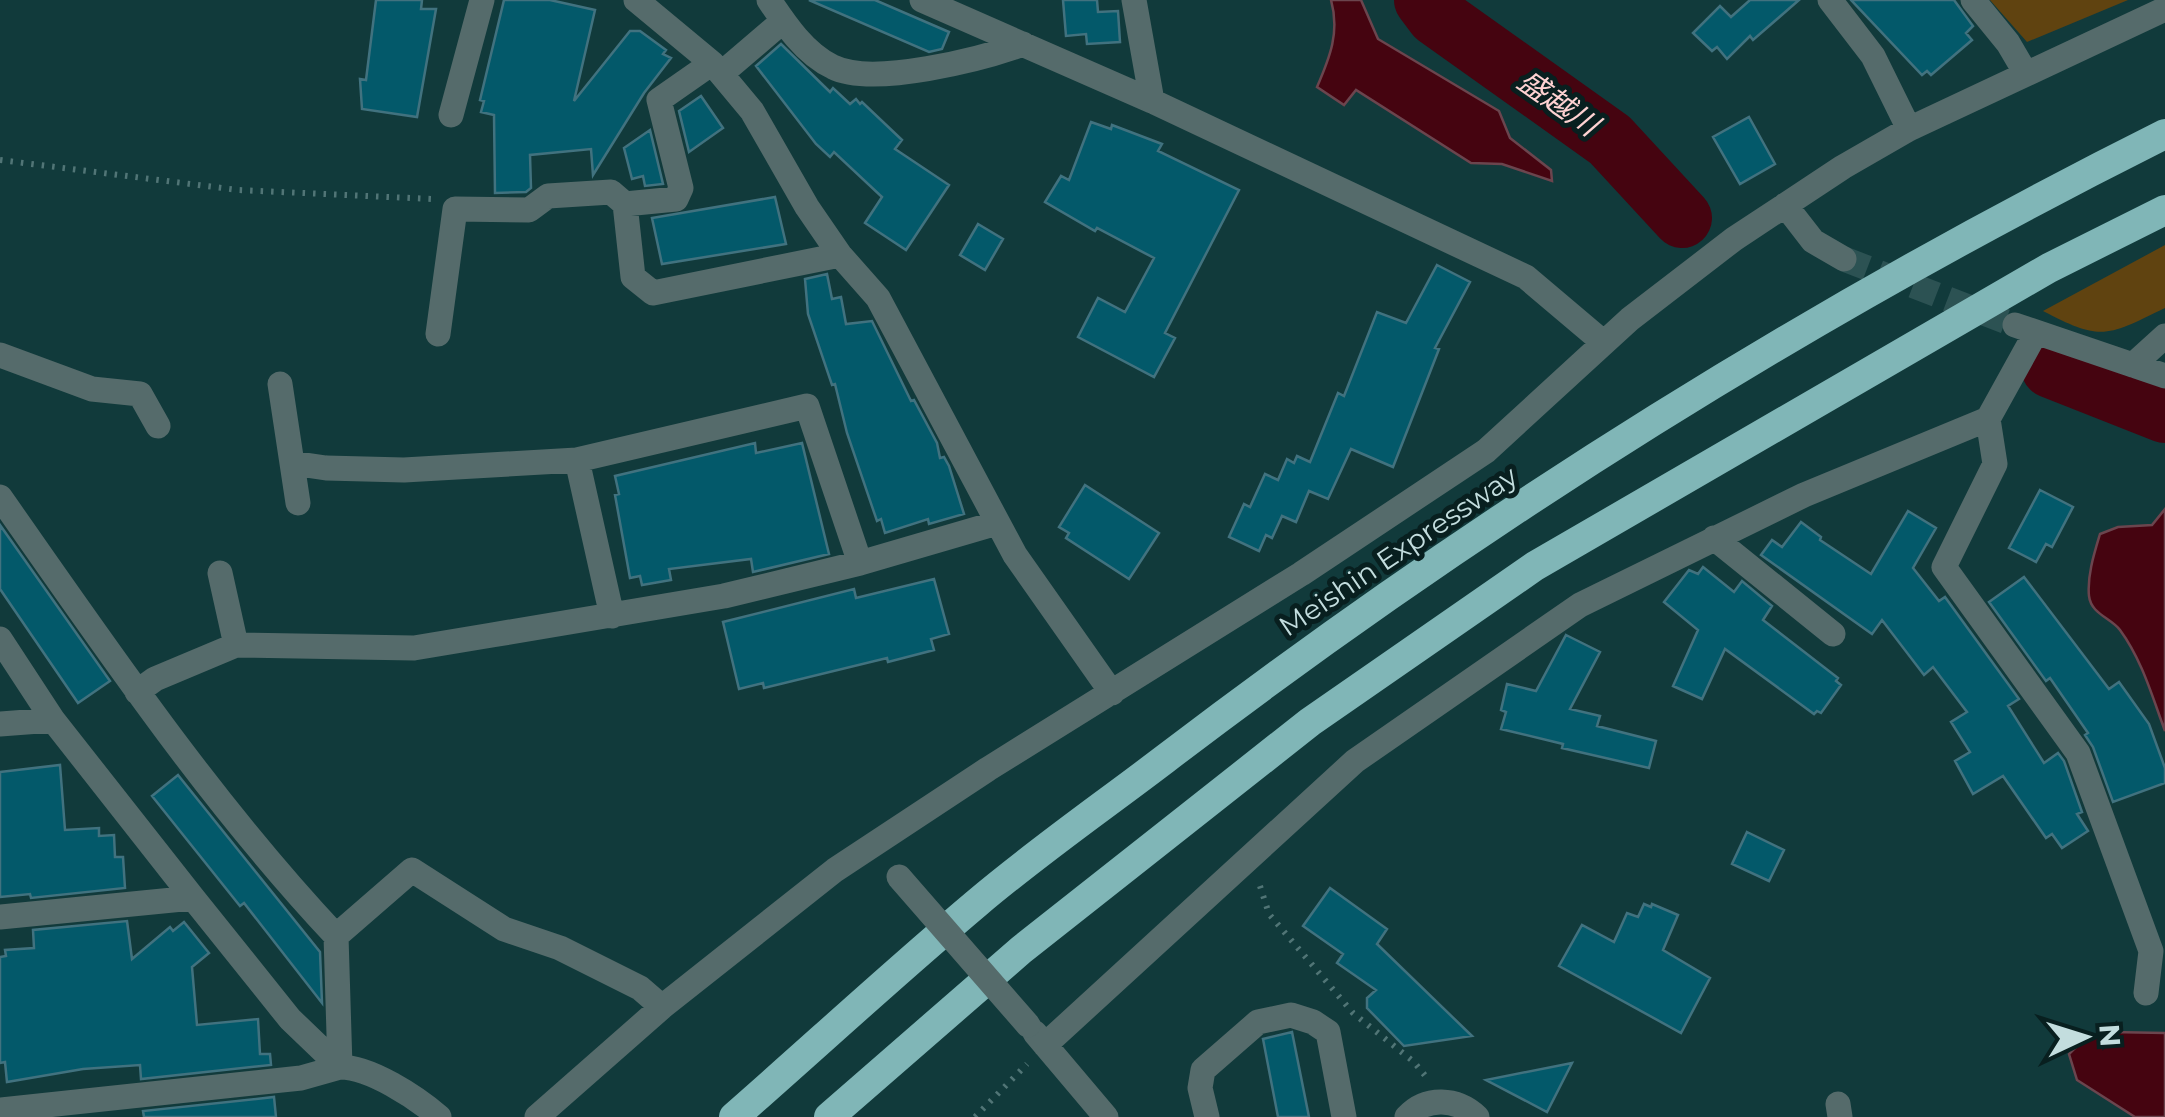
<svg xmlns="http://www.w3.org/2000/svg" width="2165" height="1117" font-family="Montserrat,'Noto Sans JP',sans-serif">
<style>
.green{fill:#604310}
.water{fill:#450410;stroke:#6b454e;stroke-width:2.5}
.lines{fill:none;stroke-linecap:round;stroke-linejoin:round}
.river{stroke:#450410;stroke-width:60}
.building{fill:#03596a;stroke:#41727f;stroke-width:2.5}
.minor-tunnel{stroke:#2c5253;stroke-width:25;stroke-dasharray:25 12;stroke-linecap:butt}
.path{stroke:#517576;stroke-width:6;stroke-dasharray:2.5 8;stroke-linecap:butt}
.minor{stroke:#556b6b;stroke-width:25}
.highway{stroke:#80b6b7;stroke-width:30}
.minor-bridge{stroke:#556b6b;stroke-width:25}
.labels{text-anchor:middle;stroke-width:10;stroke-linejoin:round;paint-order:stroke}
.street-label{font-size:28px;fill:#c3ddde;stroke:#081f1f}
.water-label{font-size:30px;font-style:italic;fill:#fed2d2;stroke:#081f1f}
</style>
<rect width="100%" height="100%" fill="#113a3b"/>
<path class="green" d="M 1990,0 L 2128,0 L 2027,42 Z
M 2165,245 L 2165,308 C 2107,336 2102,342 2043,311 Z"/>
<path class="water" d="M 1331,0 L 1361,0 L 1378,39 L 1499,111 L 1510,138 L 1551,170 L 1552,181 L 1502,164 L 1471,163 L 1356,90 L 1344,105 L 1317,87 C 1330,57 1340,32 1331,0 Z
M 2165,509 L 2165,731 C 2152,696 2142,660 2120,630 C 2111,618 2091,614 2089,596 C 2087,576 2094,554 2100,534 L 2118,527 L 2152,525 Z
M 2111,1032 L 2165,1033 L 2165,1117 L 2135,1117 L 2077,1080 L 2069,1054 L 2086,1037 Z"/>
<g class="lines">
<path class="river" d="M 1424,0 L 1436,16 L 1610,140 L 1682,218
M 2051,368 L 2165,413"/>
</g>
<path class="building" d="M 376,0 L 422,0 L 421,9 L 436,9 L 417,117 L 362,109 L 360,79 L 366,80 Z
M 504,0 L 550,0 L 595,10 L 574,101 L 630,31 L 640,31 L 666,50 L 663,54 L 671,58 L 644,93 L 593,175 L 591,149 L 530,155 L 531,188 L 526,192 L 495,193 L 494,115 L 481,112 L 484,101 L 480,100 Z
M 809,0 L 875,0 L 949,32 L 942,49 L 929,52 Z
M 1063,0 L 1097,0 L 1098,12 L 1118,11 L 1120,42 L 1087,44 L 1086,34 L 1066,36 Z
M 1750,0 L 1799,0 L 1753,40 L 1750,36 L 1727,59 L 1717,47 L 1712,51 L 1693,33 L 1720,6 L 1731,17 Z
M 1851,0 L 1954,0 L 1973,26 L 1966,33 L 1972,40 L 1931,75 L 1927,71 L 1922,75 Z
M 781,44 L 830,92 L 833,88 L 850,104 L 856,99 L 860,104 L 862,102 L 902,140 L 895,149 L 949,185 L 906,250 L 865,223 L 882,197 L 834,152 L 830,157 L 816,144 L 756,66 Z
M 701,96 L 723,128 L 689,152 L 679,111 Z
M 1749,117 L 1775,164 L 1740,184 L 1713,137 Z
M 1091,122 L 1111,129 L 1112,125 L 1162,144 L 1158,151 L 1239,190 L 1165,333 L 1175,338 L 1154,377 L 1078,337 L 1098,298 L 1125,312 L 1154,258 L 1097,228 L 1095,231 L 1045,202 L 1061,176 L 1069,180 Z
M 650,130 L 663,184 L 645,186 L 643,176 L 632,179 L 624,148 Z
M 775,197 L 786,244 L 662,264 L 652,218 Z
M 978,224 L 1003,239 L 985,270 L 960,255 Z
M 1437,265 L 1470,282 L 1435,348 L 1439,349 L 1393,467 L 1351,449 L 1328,499 L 1309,491 L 1296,522 L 1282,516 L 1272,538 L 1266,535 L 1259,551 L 1229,537 L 1244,504 L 1250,507 L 1265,474 L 1278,480 L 1287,459 L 1294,463 L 1297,456 L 1310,462 L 1338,393 L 1344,396 L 1377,312 L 1406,323 Z
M 827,274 L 832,299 L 841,297 L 846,324 L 872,321 L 911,401 L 914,400 L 937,443 L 940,458 L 944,457 L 949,466 L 964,514 L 929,524 L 928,519 L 885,533 L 881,519 L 877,521 L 847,433 L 835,384 L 832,385 L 808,314 L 805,279 Z
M 755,443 L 756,453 L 802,443 L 829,554 L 753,572 L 751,559 L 669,569 L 671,580 L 642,585 L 640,576 L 630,578 L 615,495 L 619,494 L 615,476 Z
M 1085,485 L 1159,533 L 1129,579 L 1066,538 L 1069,533 L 1059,527 Z
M 2040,490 L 2073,507 L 2052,547 L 2046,544 L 2036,562 L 2009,548 Z
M 1908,511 L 1936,528 L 1913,568 L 1939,601 L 1945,597 L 2019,699 L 2008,706 L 2044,763 L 2058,753 L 2064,761 L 2082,812 L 2077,814 L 2088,831 L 2062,848 L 2052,834 L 2046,838 L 2003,776 L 1973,794 L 1955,761 L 1970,752 L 1951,722 L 1967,712 L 1933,667 L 1924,675 L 1882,620 L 1872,634 L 1761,555 L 1772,540 L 1782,547 L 1801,522 L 1821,537 L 1820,540 L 1871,574 Z
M 0,525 L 110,681 L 78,703 L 0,589 Z
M 1703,567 L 1734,592 L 1742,581 L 1772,606 L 1763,620 L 1838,678 L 1836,681 L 1841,685 L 1821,713 L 1817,711 L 1814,714 L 1725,649 L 1702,699 L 1673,686 L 1698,630 L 1664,602 L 1689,570 L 1698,574 Z
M 2024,577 L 2109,689 L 2119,682 L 2149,724 L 2165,768 L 2165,783 L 2113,802 L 2093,747 L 2085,735 L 2088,733 L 2050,678 L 2046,681 L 1989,602 Z
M 934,579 L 949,634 L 931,639 L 934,650 L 888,662 L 887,658 L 764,688 L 763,683 L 739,689 L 723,622 L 854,589 L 856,598 Z
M 1566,635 L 1600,652 L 1570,709 L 1600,716 L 1597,726 L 1656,741 L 1649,768 L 1562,748 L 1563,744 L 1501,729 L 1506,712 L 1501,710 L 1507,684 L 1536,691 Z
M 60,765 L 65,830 L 99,828 L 99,836 L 114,835 L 115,857 L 123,857 L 125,888 L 31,898 L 30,894 L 0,897 L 0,772 Z
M 178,775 L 320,952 L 322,1003 L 244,903 L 240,906 L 152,796 Z
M 1747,832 L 1784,850 L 1769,881 L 1732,864 Z
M 1330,888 L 1387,929 L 1377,944 L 1472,1036 L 1404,1046 L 1367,1008 L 1367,998 L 1376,990 L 1337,963 L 1343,954 L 1303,926 Z
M 1644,904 L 1651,907 L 1652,904 L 1678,915 L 1663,950 L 1710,978 L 1681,1033 L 1559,966 L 1582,925 L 1614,942 L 1627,913 L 1638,917 Z
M 127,921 L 132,959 L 170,927 L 173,931 L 184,922 L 209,953 L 192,967 L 197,1025 L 258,1019 L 260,1054 L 270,1054 L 271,1065 L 141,1079 L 140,1065 L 83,1069 L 7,1082 L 5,1062 L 0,1063 L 0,957 L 6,956 L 5,950 L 34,948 L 33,930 Z
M 1292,1032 L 1309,1117 L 1278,1117 L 1263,1039 Z
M 1572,1063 L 1547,1112 L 1486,1080 Z
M 274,1097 L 276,1117 L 144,1117 L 143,1111 Z"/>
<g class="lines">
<path class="minor-tunnel" d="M 1844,259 L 2015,325"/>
<path class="path" d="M 0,160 L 238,190 L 432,199
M 1260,886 L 1269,914 L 1353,1013 L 1414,1062 L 1427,1078
M 975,1117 L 1027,1064"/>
<path class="minor" d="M 636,0 L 712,63 L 752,111 L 807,207 L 840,255 L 878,298 L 1015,555 L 1112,693
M 769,0 C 785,24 805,54 833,67 C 873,87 982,59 1023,44
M 922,0 L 1152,101 L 1526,277 L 1604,343
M 1134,0 L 1152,101
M 1830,0 L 1873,56 L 1909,129
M 1973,0 L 2008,43 L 2025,72
M 721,74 L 783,21
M 451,115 L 482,0
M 625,204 L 676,199 L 681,188 L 659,100 L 712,63
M 1785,205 L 1813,241 L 1844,259
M 2015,325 L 2165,376
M 438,334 L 455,209 L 529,210 L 548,196 L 611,192 L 625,204 L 633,277 L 653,293 L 840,255
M 0,355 L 92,389 L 140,394 L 158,426
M 2133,365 L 2165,336
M 280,384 L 298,503
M 1988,419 L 1995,464 L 1944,567 L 2078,753 L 2151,951 L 2146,993
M 577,460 L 612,616
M 292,463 L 326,468 L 404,470 L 577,460 L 807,406 L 860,563
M 0,497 C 106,648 210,802 336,936 L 340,1067 L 301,1078 L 0,1110
M 1714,538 L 1833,634
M 220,573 L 236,645
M 0,639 L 53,720 L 193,898 L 290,1019 L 340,1067 C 370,1067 416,1097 439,1117
M 137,692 L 155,679 L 236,645 L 414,648 L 492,635 L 724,596 L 860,563 L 997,523
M 0,724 L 53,720
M 0,917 L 193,898
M 336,936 L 412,870 L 504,929 L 560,948 L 640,988 L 662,1007
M 1035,1033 L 1106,1117
M 1045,1045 L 1355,761 L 1580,605 L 1804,495 L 1988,419 L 2035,334
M 1838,1104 L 1840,1117
M 537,1117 L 662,1007 L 835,870 L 988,769 L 1301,574 L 1486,451 L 1630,319 L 1734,239 L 1843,167 L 1909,129 L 2165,9
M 1207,1117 L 1200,1088 L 1203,1070 L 1258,1022 L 1291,1015 L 1313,1022 L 1328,1032 L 1344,1117
M 1407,1117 C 1426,1096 1457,1098 1477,1117"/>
<path class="highway" d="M 734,1117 C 815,1046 895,972 977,903 C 1037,852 1102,807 1165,759 C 1478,520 1813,310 2165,134
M 829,1117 L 1021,950 L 1310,722 L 1535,566 L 2049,268 L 2165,210"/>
<path class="minor-bridge" d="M 899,877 L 1028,1025"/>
</g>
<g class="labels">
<g class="street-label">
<text transform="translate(1398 551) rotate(-34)" y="10">Meishin Expressway</text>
</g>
<g class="water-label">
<text transform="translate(1558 103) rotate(35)" y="10">盛越川</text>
</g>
</g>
<g transform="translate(2085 1037) rotate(86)" stroke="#081f1f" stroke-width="8" paint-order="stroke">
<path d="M0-8L18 38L0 25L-18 38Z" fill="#c3ddde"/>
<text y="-15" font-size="28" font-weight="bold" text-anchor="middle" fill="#c3ddde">N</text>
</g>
</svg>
